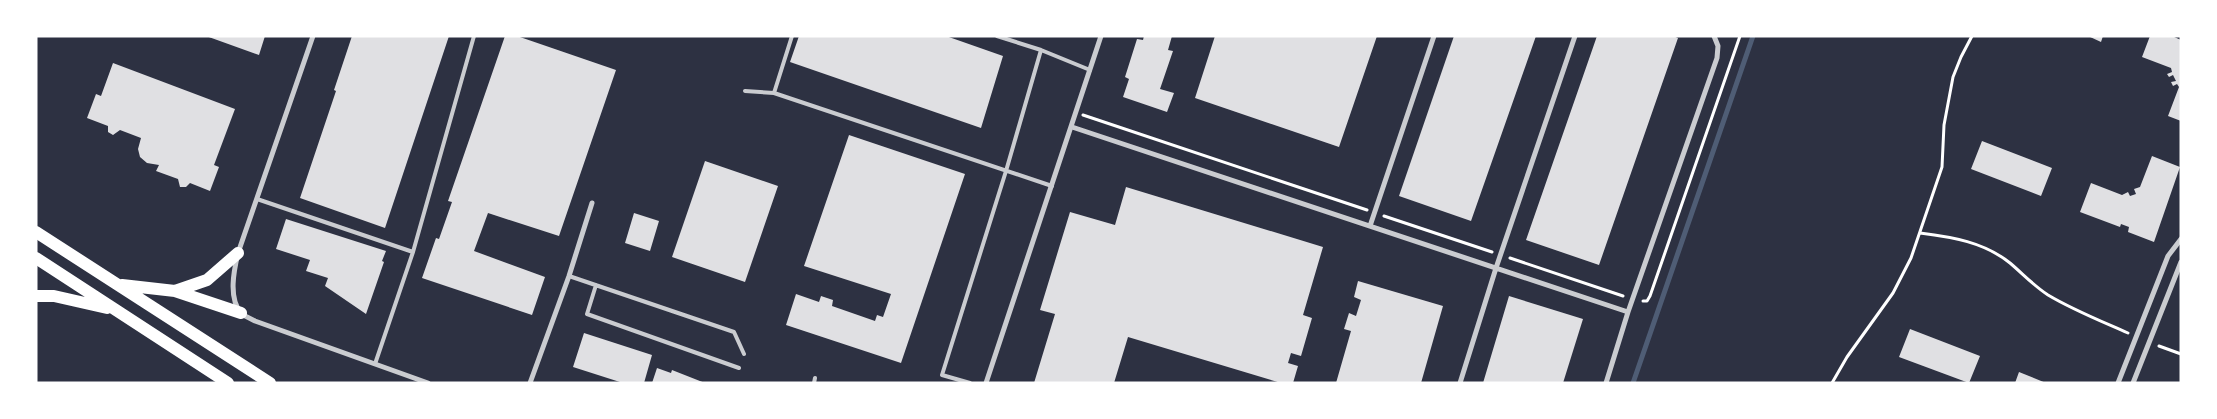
<svg xmlns="http://www.w3.org/2000/svg" width="2217" height="419" font-family="'Alegreya Sans',sans-serif">
<style>
.lines{fill:none;stroke-linecap:round;stroke-linejoin:round}
.stream{stroke:#4f5d75;stroke-width:5}
.building{fill:#e0e0e3}
.path{stroke:#fff;stroke-width:3}
.service{stroke:#caccd0;stroke-width:4}
.minor{stroke:#caccd0;stroke-width:5}
.trunk{stroke:#fff;stroke-width:12}
</style>
<rect width="100%" height="100%" fill="#2d3142"/>
<g class="lines">
<path class="stream" d="M 1633,383 L 1753,36"/>
</g>
<path class="building" d="M 206,36 L 265,36 L 259,55 Z
M 352,36 L 449,36 L 385,228 L 300,198 L 336,91 L 334,90 Z
M 505,36 L 517,36 L 616,70 L 559,236 L 488,213 L 474,251 L 545,277 L 532,315 L 422,278 L 436,238 L 439,239 L 452,202 L 448,201 Z
M 799,36 L 946,36 L 1003,56 L 981,128 L 790,62 Z
M 1144,36 L 1172,36 L 1168,50 L 1173,51 L 1160,89 L 1174,93 L 1167,112 L 1123,97 L 1129,79 L 1125,77 L 1137,39 L 1143,40 Z
M 1215,36 L 1377,36 L 1339,147 L 1195,98 Z
M 1454,36 L 1536,36 L 1471,221 L 1399,196 Z
M 1597,36 L 1673,36 L 1678,38 L 1599,265 L 1526,240 Z
M 2088,36 L 2103,36 L 2101,42 Z
M 2150,36 L 2172,36 L 2181,40 L 2181,121 L 2168,116 L 2179,87 L 2177,84 L 2173,86 L 2171,82 L 2176,81 L 2173,75 L 2169,77 L 2167,74 L 2172,72 L 2171,68 L 2142,57 Z
M 113,63 L 235,109 L 214,165 L 219,167 L 210,191 L 190,183 L 186,187 L 180,187 L 178,179 L 156,171 L 159,165 L 147,163 L 140,157 L 138,149 L 141,138 L 120,130 L 113,135 L 108,132 L 108,126 L 87,118 L 96,94 L 101,96 Z
M 849,135 L 965,174 L 901,363 L 786,325 L 796,294 L 819,302 L 821,296 L 833,300 L 832,306 L 875,321 L 877,315 L 883,317 L 891,294 L 804,266 Z
M 1982,141 L 2052,168 L 2041,196 L 1971,169 Z
M 2152,156 L 2180,167 L 2154,242 L 2128,232 L 2129,227 L 2121,224 L 2120,227 L 2080,212 L 2091,183 L 2122,195 L 2128,192 L 2130,196 L 2136,194 L 2134,189 L 2140,187 Z
M 705,161 L 778,186 L 745,282 L 672,257 Z
M 1126,187 L 1323,247 L 1303,315 L 1312,318 L 1301,356 L 1291,353 L 1288,363 L 1298,366 L 1293,383 L 1281,383 L 1128,337 L 1114,383 L 1034,383 L 1055,314 L 1040,310 L 1070,212 L 1115,225 Z
M 634,213 L 659,221 L 650,251 L 625,243 Z
M 286,219 L 386,251 L 382,261 L 384,262 L 366,314 L 325,286 L 328,278 L 306,271 L 310,260 L 276,249 Z
M 1358,281 L 1443,306 L 1421,383 L 1336,383 L 1351,331 L 1344,329 L 1349,313 L 1356,316 L 1361,300 L 1354,297 Z
M 1509,296 L 1583,319 L 1563,383 L 1483,383 Z
M 1910,329 L 1980,356 L 1969,383 L 1899,357 Z
M 584,333 L 652,355 L 644,383 L 623,383 L 573,367 Z
M 657,368 L 671,373 L 672,370 L 705,383 L 652,383 Z
M 2019,372 L 2046,383 L 2015,383 Z"/>
<g class="lines">
<path class="path" d="M 1083,115 L 1367,210
M 1384,216 L 1492,252
M 1920,233 C 1952,237 1984,242 2010,263 C 2023,274 2034,286 2048,295 C 2073,310 2101,321 2128,333
M 1510,258 L 1623,296
M 1643,301 L 1647,301 L 1650,296 L 1740,36
M 2159,346 L 2181,354
M 1832,383 L 1847,357 L 1893,293 L 1911,258 L 1942,167 L 1944,125 L 1953,77 L 1961,57 L 1972,36"/>
<path class="service" d="M 997,36 L 1041,50 L 1090,70
M 745,91 L 774,93 L 1052,186
M 774,93 L 792,36
M 257,199 L 413,252
M 569,276 L 734,332 L 744,354
M 596,285 L 587,314 L 739,368
M 375,364 L 413,252 L 474,36
M 814,383 L 815,378
M 970,383 L 942,375 L 1006,171 L 1041,50"/>
<path class="minor" d="M 313,36 L 238,253 C 234,270 228,298 241,313 C 244,316 251,319 255,321 L 428,383
M 1072,127 L 1628,312
M 1370,226 L 1434,36
M 530,383 L 569,276 L 592,203
M 986,383 L 1101,36
M 1460,383 L 1496,268 L 1575,36
M 1606,383 L 1628,312 L 1717,58 L 1718,46 L 1714,36
M 2118,383 L 2168,256 L 2181,239
M 2133,383 L 2181,262"/>
<path class="trunk" d="M 36,232 L 270,383
M 36,258 L 228,383
M 122,285 L 175,291 L 241,313
M 175,291 L 207,280 L 238,253
M 36,296 L 54,296 L 107,308"/>
</g>
<rect width="2217" height="419" fill="none" stroke="#ffffff" stroke-width="75"/>
</svg>
